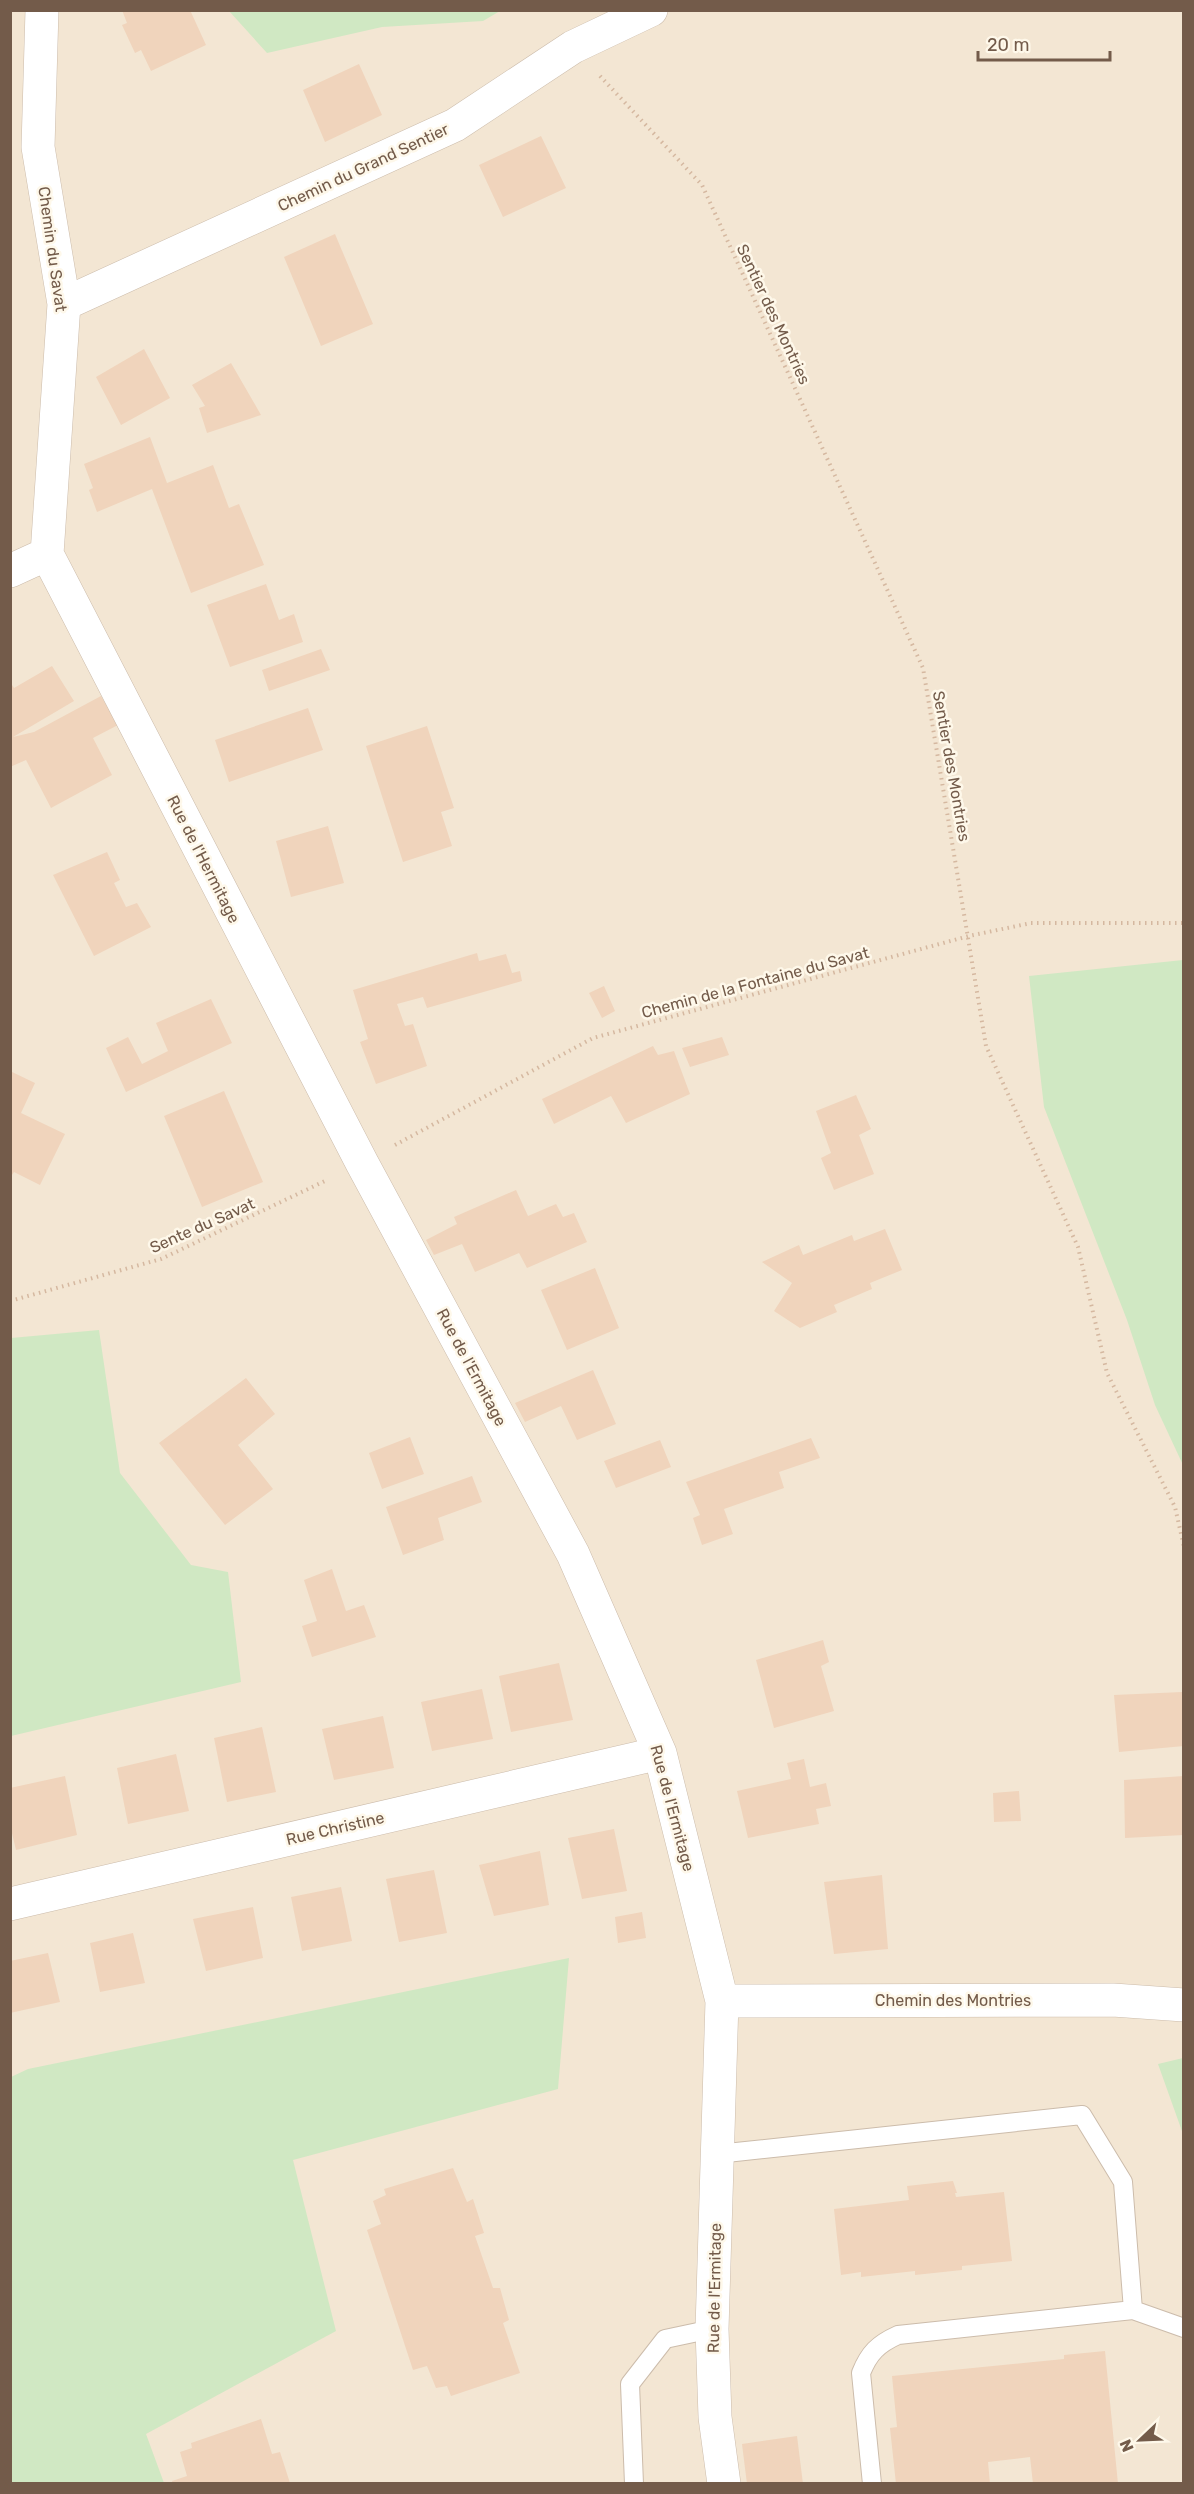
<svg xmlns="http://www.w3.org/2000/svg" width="1194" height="2494" font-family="Rubik,sans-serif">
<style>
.residential{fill:#f3e6d3}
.green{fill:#d0e8c3}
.building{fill:#f0d4bc}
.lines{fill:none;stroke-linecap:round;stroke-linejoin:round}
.service-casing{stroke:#ccbcab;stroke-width:20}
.minor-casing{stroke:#ccbcab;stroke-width:34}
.path{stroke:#d5b8a0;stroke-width:4;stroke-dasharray:1.5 4.5;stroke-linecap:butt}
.service{stroke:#fff;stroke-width:18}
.minor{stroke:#fff;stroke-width:33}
.labels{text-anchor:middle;stroke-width:5;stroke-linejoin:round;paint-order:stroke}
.street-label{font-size:16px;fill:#735b4a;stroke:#fef8ea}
</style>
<rect width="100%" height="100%" fill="#fbf4e4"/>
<path class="residential" d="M 11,11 L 1183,11 L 1183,2483 L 11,2483 Z"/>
<path class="green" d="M 229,11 L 500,11 L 483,21 L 382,27 L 267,53 Z
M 1183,960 L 1184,960 L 1183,1465 L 1155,1405 L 1127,1320 L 1044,1107 L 1029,976 Z
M 99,1330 L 120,1473 L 191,1565 L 228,1572 L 241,1682 L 11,1736 L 11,1338 Z
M 569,1958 L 558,2089 L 293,2160 L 336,2331 L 146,2434 L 164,2483 L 11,2483 L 11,2077 L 28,2069 Z
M 1183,2058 L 1184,2058 L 1183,2134 L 1158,2064 Z"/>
<path class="building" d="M 122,10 L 190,10 L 206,45 L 151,71 L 141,50 L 135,53 L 122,25 L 127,23 Z
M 359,64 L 382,115 L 325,142 L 303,90 Z
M 541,136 L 566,188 L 503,217 L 479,165 Z
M 335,234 L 373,324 L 321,346 L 284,257 Z
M 144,349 L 170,398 L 121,425 L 96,377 Z
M 231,363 L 261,415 L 207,433 L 199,408 L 205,406 L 192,385 Z
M 150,437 L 167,483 L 213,465 L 229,508 L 239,504 L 264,565 L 191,593 L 152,489 L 97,512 L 89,490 L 93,488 L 84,464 Z
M 266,584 L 279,620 L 294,614 L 303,642 L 230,667 L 207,605 Z
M 321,649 L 330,670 L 269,691 L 262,670 Z
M 52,666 L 74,701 L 13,737 L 34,732 L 101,696 L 118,725 L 93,738 L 112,775 L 51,808 L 26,760 L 10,767 L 10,682 L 14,688 Z
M 308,708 L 323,750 L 229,782 L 215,740 Z
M 427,726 L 454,808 L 441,812 L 452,846 L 403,862 L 366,746 Z
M 328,826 L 344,883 L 291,897 L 276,841 Z
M 107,852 L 120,880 L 114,883 L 126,907 L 137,903 L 151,927 L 94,956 L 53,875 Z
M 477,953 L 479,961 L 506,954 L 512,973 L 520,971 L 522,981 L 427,1008 L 423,997 L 397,1004 L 405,1026 L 413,1024 L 427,1066 L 376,1084 L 360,1042 L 368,1039 L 353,990 Z
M 604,986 L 615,1011 L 602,1018 L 589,993 Z
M 211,999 L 232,1043 L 126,1092 L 106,1048 L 128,1037 L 142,1064 L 168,1051 L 156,1023 Z
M 722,1037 L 729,1055 L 690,1067 L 682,1048 Z
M 653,1046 L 658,1055 L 674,1051 L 690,1094 L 626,1123 L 611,1096 L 554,1124 L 542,1099 Z
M 10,1071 L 35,1083 L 21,1113 L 65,1134 L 40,1185 L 14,1172 L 10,1178 Z
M 224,1091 L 263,1182 L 202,1207 L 164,1116 Z
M 856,1095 L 871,1129 L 859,1135 L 874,1174 L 834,1190 L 821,1158 L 831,1153 L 816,1111 Z
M 516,1190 L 528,1216 L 556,1204 L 563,1217 L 574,1213 L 587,1242 L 527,1268 L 519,1253 L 475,1272 L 462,1244 L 434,1255 L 426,1240 L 457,1224 L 454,1217 Z
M 885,1229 L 902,1270 L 870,1283 L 872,1289 L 834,1305 L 837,1312 L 800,1328 L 774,1311 L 792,1283 L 762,1262 L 799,1245 L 803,1255 L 852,1235 L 854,1241 Z
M 595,1268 L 619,1328 L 567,1350 L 541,1290 Z
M 593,1370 L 616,1424 L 577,1440 L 561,1406 L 525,1422 L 515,1403 Z
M 246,1378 L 275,1414 L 238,1445 L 273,1489 L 225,1525 L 159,1443 Z
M 410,1437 L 424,1474 L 382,1489 L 369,1453 Z
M 811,1438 L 820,1458 L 779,1472 L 784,1488 L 724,1509 L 733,1534 L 702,1545 L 693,1518 L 700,1515 L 686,1482 Z
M 660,1440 L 671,1467 L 616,1488 L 604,1461 Z
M 472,1476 L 482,1502 L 438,1518 L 444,1540 L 403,1555 L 386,1507 Z
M 332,1569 L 346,1611 L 364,1605 L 376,1637 L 312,1657 L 302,1626 L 317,1621 L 304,1580 Z
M 823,1640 L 829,1662 L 821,1666 L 834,1711 L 774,1728 L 756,1660 Z
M 559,1663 L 573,1720 L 511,1732 L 499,1676 Z
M 482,1689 L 493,1739 L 432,1751 L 421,1702 Z
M 1182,1692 L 1184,1746 L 1119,1752 L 1114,1695 Z
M 383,1716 L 394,1768 L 334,1780 L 322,1729 Z
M 262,1727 L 276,1792 L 227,1802 L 214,1738 Z
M 176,1754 L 189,1811 L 128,1824 L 117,1768 Z
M 804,1759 L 810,1787 L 826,1783 L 831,1806 L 816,1809 L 819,1824 L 748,1838 L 737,1791 L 791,1779 L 787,1763 Z
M 65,1776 L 77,1835 L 16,1850 L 10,1825 L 10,1788 Z
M 1184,1776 L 1184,1835 L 1125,1838 L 1124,1780 Z
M 1019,1791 L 1021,1821 L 994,1822 L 993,1793 Z
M 614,1829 L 627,1891 L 582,1899 L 568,1838 Z
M 540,1851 L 549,1905 L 494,1916 L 479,1865 Z
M 434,1870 L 447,1933 L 399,1942 L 386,1879 Z
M 882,1875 L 888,1949 L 834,1954 L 824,1882 Z
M 341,1887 L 352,1941 L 302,1951 L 291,1897 Z
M 253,1907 L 263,1958 L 206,1971 L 193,1919 Z
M 642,1912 L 646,1938 L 618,1943 L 615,1917 Z
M 133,1933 L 145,1983 L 100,1992 L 90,1943 Z
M 48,1953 L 60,2002 L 10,2013 L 10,1961 Z
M 453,2168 L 467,2202 L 473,2199 L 484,2233 L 475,2236 L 493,2288 L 500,2288 L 509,2320 L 503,2323 L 520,2373 L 451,2396 L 447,2386 L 436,2388 L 427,2366 L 413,2370 L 367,2230 L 381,2224 L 373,2201 L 386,2195 L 384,2189 Z
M 953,2181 L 957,2193 L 955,2193 L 956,2197 L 1004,2192 L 1012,2261 L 962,2266 L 962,2270 L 915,2275 L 915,2271 L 861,2277 L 861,2272 L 841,2275 L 834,2209 L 909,2200 L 907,2186 Z
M 1105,2351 L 1118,2484 L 1033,2484 L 1030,2457 L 988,2462 L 990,2484 L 896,2484 L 890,2428 L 897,2427 L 892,2376 L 1064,2359 L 1064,2355 Z
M 261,2419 L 272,2454 L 280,2452 L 290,2483 L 173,2484 L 172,2481 L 187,2476 L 180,2452 L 192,2448 L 191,2443 Z
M 797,2436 L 803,2484 L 747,2484 L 742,2444 Z"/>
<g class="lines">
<g class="service-casing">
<path id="service" d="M 717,2154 L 1082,2115 L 1123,2182 L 1133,2310 L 898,2335 C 878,2344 869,2353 861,2373 L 872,2484
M 1133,2310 L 1184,2328
M 634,2484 L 630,2384 L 665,2339 L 712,2329"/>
</g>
<g class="minor-casing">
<path id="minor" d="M 42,10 L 38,147 L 64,304 L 47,554
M 64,304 L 455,125 L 573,47 L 651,10
M 47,554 L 362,1163 L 573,1554 L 660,1753 L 722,2001 L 712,2329 L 715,2417 L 724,2484
M 10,571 L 47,554
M 10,1904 L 660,1753
M 722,2001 L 1113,2000 L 1184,2005"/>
</g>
<path class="path" d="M 600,76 L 702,185 L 923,668 L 986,1046 L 1078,1247 L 1107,1373 L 1175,1507 L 1184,1547
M 395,1145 L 593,1038 L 969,936 L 1031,923 L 1184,923
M 10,1301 L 161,1259 L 327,1180"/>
<use href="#service" class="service"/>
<use href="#minor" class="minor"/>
</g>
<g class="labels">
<g class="street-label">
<text transform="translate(363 167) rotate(-25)" y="6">Chemin du Grand Sentier</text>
<text transform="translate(53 249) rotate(82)" y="6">Chemin du Savat</text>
<text transform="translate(774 314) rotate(65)" y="6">Sentier des Montries</text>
<text transform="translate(952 766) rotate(80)" y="6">Sentier des Montries</text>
<text transform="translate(204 859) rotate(63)" y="6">Rue de l'Hermitage</text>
<text transform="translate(755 982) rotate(-15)" y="6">Chemin de la Fontaine du Savat</text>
<text transform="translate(202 1225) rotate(-24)" y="6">Sente du Savat</text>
<text transform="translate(472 1367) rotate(62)" y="6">Rue de l'Ermitage</text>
<text transform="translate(673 1808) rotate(75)" y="6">Rue de l'Ermitage</text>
<text transform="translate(335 1828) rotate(-13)" y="6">Rue Christine</text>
<text x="953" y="2006">Chemin des Montries</text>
<text transform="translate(714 2288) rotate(-89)" y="6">Rue de l'Ermitage</text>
</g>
</g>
<rect width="1194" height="2494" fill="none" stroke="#735b4a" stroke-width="24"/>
<g transform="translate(1140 2440) rotate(247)" stroke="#fef8ea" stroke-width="4.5" paint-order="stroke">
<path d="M0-4.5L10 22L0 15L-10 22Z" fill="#735b4a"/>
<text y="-9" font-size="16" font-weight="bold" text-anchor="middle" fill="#735b4a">N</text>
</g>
<path d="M978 51v9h132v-9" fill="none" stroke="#735b4a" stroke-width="3"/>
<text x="987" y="51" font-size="18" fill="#735b4a" stroke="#fef8ea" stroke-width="4.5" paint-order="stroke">20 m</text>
</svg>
